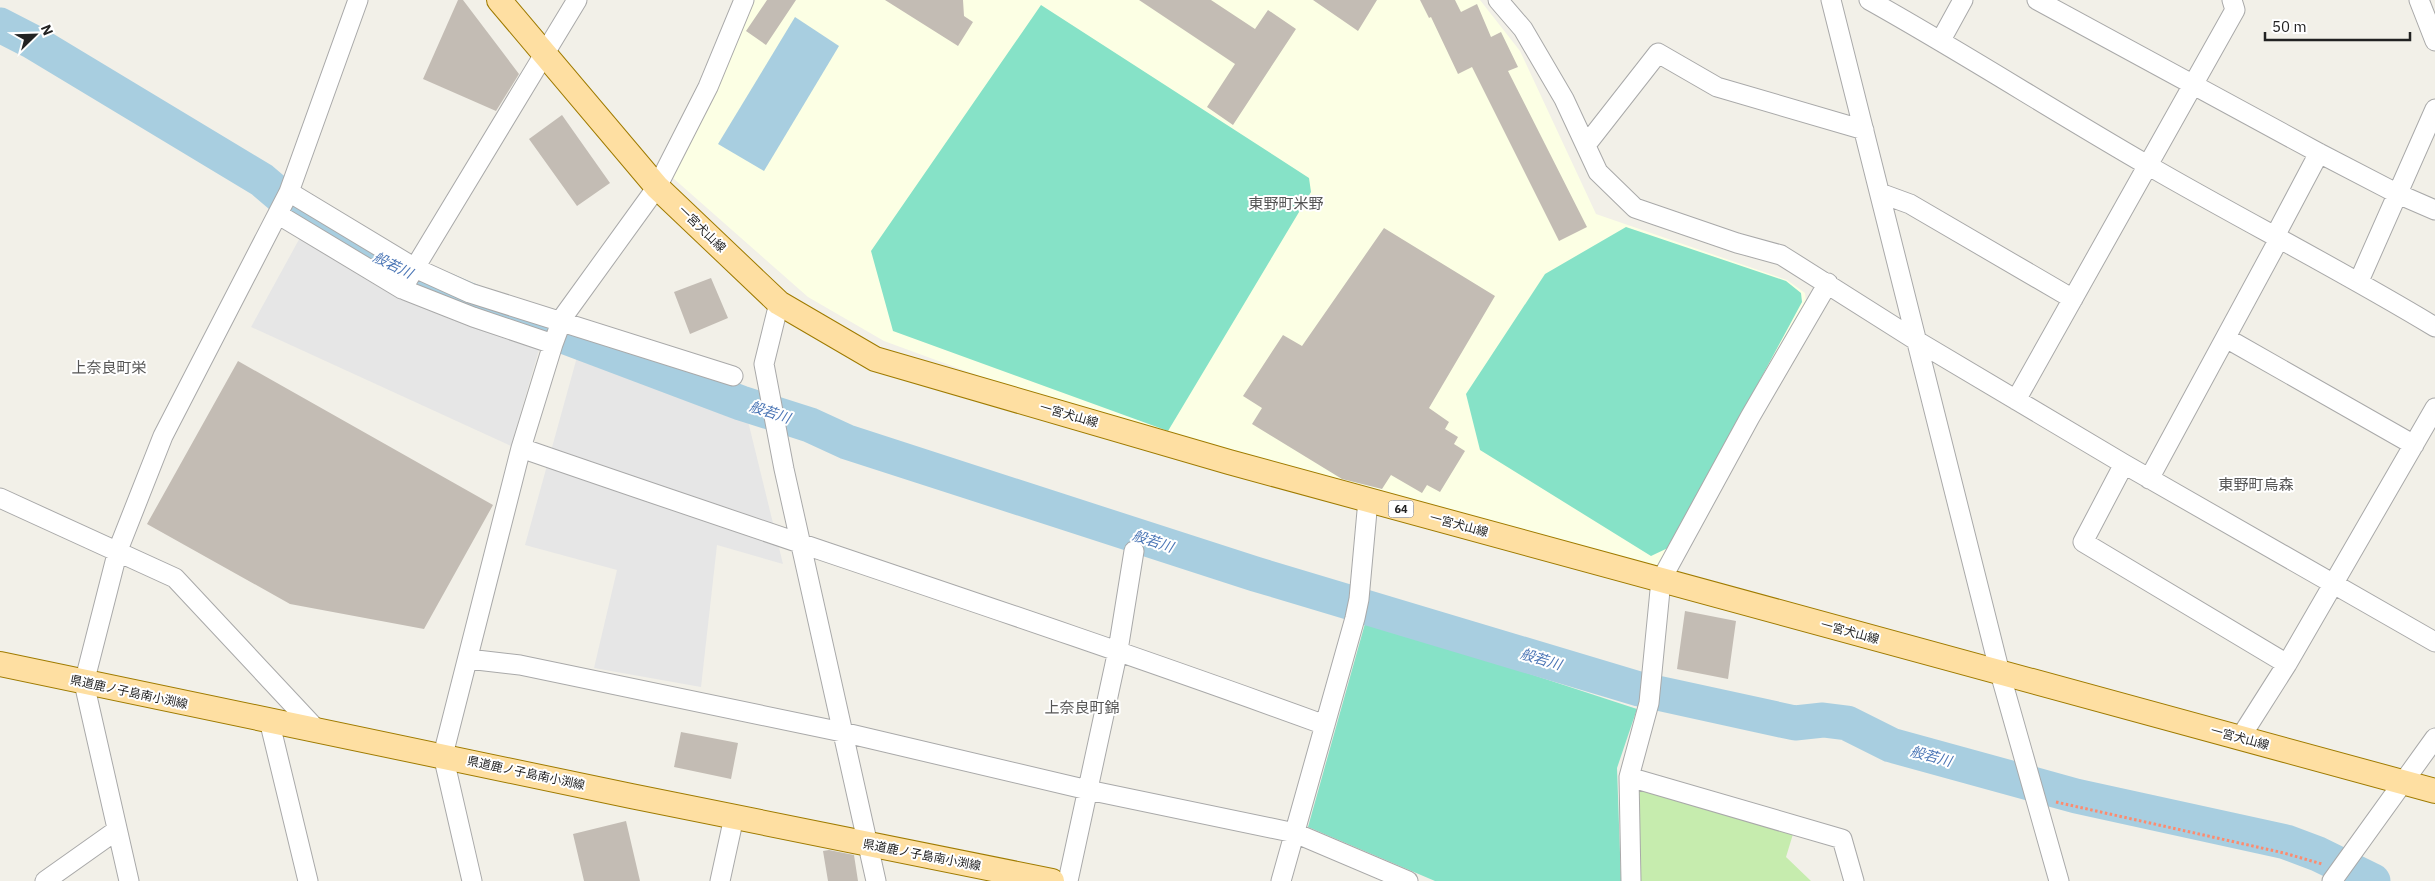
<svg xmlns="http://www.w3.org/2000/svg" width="2435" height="881" font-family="'IBM Plex Sans','Noto Sans JP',sans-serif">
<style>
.education{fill:#fcffe4}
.grass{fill:#c6ecae}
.pitch{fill:#86e2c7}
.parking{fill:#e6e6e6}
.water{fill:#a8cee0}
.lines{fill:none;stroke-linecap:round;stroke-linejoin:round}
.river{stroke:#a8cee0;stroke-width:35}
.building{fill:#c3bcb4}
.minor-casing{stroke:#a9a9a9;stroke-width:21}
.major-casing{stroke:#9f7b00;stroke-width:26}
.path{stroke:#fd8b6f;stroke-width:3;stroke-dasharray:2.5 2.5;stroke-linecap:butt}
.minor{stroke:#fff;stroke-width:19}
.major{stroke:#fedfa2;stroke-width:24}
.labels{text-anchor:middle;stroke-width:4;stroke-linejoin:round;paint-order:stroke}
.shield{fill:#fff;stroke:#646464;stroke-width:1}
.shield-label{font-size:11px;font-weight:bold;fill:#222}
.street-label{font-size:12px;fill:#222;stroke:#fff}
.water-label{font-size:14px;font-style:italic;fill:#4a75b5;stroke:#fff}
.quarter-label{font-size:15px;fill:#555;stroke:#fff}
</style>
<rect width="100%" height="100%" fill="#f2f0e8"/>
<path class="education" d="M 748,0 L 1480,0 L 1520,51 L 1596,214 L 1787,280 L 1805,293 L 1806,302 L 1669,558 L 1653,571 L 1174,440 L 993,381 L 884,341 L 808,297 L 673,178 L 729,52 Z"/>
<path class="grass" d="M 1639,790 L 1793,834 L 1786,857 L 1811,881 L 1640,881 Z"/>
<path class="pitch" d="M 1041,5 L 1309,178 L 1311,192 L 1168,431 L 893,331 L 871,251 Z
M 1626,227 L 1786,281 L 1801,293 L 1802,302 L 1670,547 L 1651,556 L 1480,450 L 1466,394 L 1545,274 Z
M 1366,620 L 1637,709 L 1617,768 L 1621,881 L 1435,881 L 1308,827 Z"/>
<path class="parking" d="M 302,234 L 541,343 L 511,446 L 251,327 Z
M 577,357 L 747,417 L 783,564 L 717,545 L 701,687 L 594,668 L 617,570 L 525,545 Z"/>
<path class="water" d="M 795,17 L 839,46 L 764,171 L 718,144 Z"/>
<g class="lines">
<path class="river" d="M 0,25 L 33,42 L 262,180 L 303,215 L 390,266 L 483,306 L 741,403 L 810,425 L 847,442 L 1255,574 L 1639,689 L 1795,723 L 1823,720 L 1847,723 L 1891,745 L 2076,796 L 2286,842 L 2318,854 L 2373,881"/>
</g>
<path class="building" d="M 458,0 L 463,0 L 519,74 L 496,111 L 423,79 Z
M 767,0 L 796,0 L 766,45 L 746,31 Z
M 885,0 L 963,0 L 964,16 L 973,22 L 958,46 Z
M 1139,0 L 1211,0 L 1255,29 L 1268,10 L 1296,29 L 1233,125 L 1207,107 L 1235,64 Z
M 1313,0 L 1377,0 L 1358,31 Z
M 1420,0 L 1455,0 L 1461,12 L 1477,4 L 1491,37 L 1501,32 L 1518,67 L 1508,71 L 1587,227 L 1559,241 L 1472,67 L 1458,74 L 1431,17 L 1429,18 Z
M 562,115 L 610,183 L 577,206 L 529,139 Z
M 1384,228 L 1495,296 L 1429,408 L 1449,422 L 1445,429 L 1458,437 L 1454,444 L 1465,451 L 1440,492 L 1427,485 L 1422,493 L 1391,475 L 1382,489 L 1342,479 L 1252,424 L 1262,408 L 1243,396 L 1283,335 L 1302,346 Z
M 711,278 L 728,318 L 690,334 L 674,292 Z
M 238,361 L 493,505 L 424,629 L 290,604 L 147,524 Z
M 1685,611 L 1736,621 L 1728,679 L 1677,669 Z
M 681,732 L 738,743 L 731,779 L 674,767 Z
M 626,821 L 640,881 L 584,881 L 573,834 Z
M 829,850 L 854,855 L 858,881 L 828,881 L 823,851 Z"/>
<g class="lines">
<g class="minor-casing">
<path id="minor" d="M 1498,0 L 1523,29 L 1564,99 L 1598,172 L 1635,208 L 1737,243 L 1781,255 L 1917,341 L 2124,464 L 2435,642
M 1831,0 L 2000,673 L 2059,881
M 1869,0 C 1964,53 2055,112 2149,166 C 2244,221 2341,270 2435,327
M 2037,0 L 2319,153 L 2398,194 L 2435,210
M 2419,0 L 2435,41
M 1941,40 L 1963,0
M 1586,145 L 1658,53 L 1717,87 L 1864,130
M 289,192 L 415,268 L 470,293 L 733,376
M 1880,193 L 1910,204 L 2073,299
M 279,215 L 402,289 L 473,317 L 553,344
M 2275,236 L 2319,153
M 2359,281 L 2435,109
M 402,289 L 577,0
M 779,303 L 764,364 L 784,469 L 876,881
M 2226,338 L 2414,445
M 2016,400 L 2235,10 L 2232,0
M 521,448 C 789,541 1059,628 1325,725
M 2124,464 L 2083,542 L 2287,664
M 2149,479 L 2279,239
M 0,498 L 175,578 L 317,730
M 468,659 L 520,665 L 842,732 L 1088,790 L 1295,833 L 1408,881
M 269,720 L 308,881
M 2240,738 L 2287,664 L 2435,408
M 1629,777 L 1842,839 L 1854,881
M 45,881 L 117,830
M 129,881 L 84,683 L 118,550 L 163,436 L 289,192 L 358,0
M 472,881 L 443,755 L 521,448 L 553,344 L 563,317 L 657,187 L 708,87 L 744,0
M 720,881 L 734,817
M 1068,881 L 1118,650 L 1134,551
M 1281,881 L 1355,618 L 1359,599 L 1368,500
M 1631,881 L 1629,777 L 1649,703 L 1661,580 L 1750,417 L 1828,283
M 2332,881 L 2435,738"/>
</g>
<g class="major-casing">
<path id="major" d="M 499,0 L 657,187 L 779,303 L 875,359 L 1229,462 L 2435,791
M 0,664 L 631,796 L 1052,881"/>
</g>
<path class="path" d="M 2056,802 L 2284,853 L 2322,864"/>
<use href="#minor" class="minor"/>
<use href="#major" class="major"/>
</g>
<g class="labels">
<rect class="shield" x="1388.5" y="500.5" width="25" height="17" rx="4"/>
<g class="shield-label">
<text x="1401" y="513">64</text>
</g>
<g class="street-label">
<text transform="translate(702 229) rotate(44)" y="4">一宮犬山線</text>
<text transform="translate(1069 415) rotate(16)" y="4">一宮犬山線</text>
<text transform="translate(1459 525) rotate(15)" y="4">一宮犬山線</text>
<text transform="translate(1850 632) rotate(15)" y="4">一宮犬山線</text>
<text transform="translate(129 692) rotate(12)" y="4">県道鹿ノ子島南小渕線</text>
<text transform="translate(2240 738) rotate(15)" y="4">一宮犬山線</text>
<text transform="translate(526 773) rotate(12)" y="4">県道鹿ノ子島南小渕線</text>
<text transform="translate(922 855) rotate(11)" y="4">県道鹿ノ子島南小渕線</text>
</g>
<g class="water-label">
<text transform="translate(393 265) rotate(26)" y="5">般若川</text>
<text transform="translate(770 412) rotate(18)" y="5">般若川</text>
<text transform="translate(1153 541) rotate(18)" y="5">般若川</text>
<text transform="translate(1541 659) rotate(17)" y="5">般若川</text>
<text transform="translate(1931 756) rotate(15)" y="5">般若川</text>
</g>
<g class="quarter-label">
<text x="1286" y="209">東野町米野</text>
<text x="109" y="373">上奈良町栄</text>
<text x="2256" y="490">東野町烏森</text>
<text x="1082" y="713">上奈良町錦</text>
</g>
</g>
<g transform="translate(35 35) rotate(67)" stroke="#ffffff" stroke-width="4" paint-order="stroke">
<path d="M0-4L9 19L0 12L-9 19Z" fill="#222222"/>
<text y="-8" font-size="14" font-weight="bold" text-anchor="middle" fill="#222222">N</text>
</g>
<path d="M2265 32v8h145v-8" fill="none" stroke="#222222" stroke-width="2.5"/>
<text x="2272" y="32" font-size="15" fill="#222222" stroke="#ffffff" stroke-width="4" paint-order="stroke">50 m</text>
</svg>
